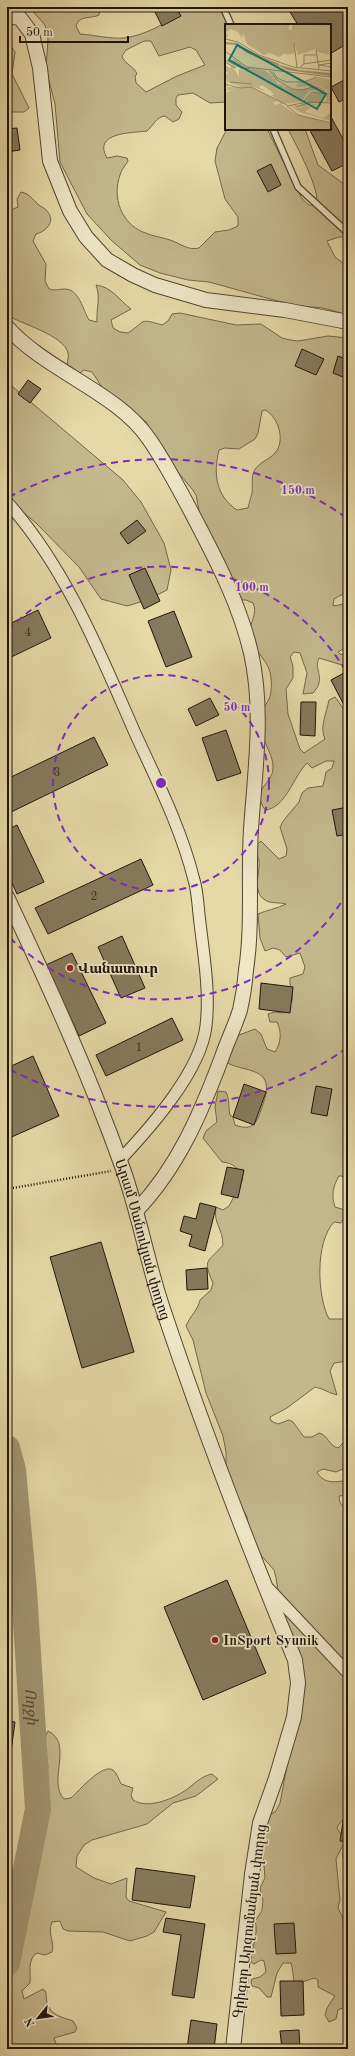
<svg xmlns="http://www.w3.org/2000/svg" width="355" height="2056" font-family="'Old Standard TT','Noto Serif Armenian',serif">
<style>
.green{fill:#c4b78c;stroke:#72664b;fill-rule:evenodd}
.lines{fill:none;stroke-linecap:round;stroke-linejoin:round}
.river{stroke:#a29672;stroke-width:26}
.building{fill:#867a5c;stroke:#1f150a}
.service-casing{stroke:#514631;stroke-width:8}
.minor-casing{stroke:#514631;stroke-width:13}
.tertiary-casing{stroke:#514631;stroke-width:16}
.path{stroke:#1f150a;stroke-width:2.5;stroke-dasharray:1 2;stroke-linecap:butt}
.service{stroke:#efe6c6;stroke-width:5.5}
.minor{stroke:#efe6c6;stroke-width:11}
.tertiary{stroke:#efe6c6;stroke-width:14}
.ring{fill:none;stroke:#7b2cbf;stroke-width:2;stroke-dasharray:7 5}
.poi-dot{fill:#8f2418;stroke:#efe6c6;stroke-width:1.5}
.labels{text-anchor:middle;stroke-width:3.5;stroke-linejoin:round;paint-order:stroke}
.number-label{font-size:12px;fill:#392e1e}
.poi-label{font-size:14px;font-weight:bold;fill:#1f150a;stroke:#efe6c6;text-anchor:start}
.street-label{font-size:14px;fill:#1f150a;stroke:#efe6c6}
.water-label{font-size:15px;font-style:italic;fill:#534934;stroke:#efe6c6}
.inset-river{fill:none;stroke:#a29672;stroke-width:2}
.inset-road{fill:none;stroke:#968a68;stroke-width:1}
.view{fill:#0f766e;fill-opacity:0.15;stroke:#0f766e;stroke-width:2}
.inset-edge{fill:none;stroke:#1f150a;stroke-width:2}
.centre{fill:#7b2cbf;stroke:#efe6c6;stroke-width:2}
.ring-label{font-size:12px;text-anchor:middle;font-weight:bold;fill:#7b2cbf;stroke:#efe6c6;stroke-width:3.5;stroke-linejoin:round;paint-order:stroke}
</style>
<rect width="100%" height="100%" fill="#e6d8a7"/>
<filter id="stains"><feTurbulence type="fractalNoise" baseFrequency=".005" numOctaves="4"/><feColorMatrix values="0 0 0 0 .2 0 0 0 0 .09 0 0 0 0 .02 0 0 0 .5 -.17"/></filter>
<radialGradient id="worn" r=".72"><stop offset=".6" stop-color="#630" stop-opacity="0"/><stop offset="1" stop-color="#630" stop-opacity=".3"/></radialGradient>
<path class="green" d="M 29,7 L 100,7 L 99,15 C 91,19 79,15 76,26 L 80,34 C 94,35 110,39 123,38 C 140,37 174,22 182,7 L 225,7 L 231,25 L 226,25 L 226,102 L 210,103 L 193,93 L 178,95 L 176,98 L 176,105 L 182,112 L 179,119 L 173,122 L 165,116 C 156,117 154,125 147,131 C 132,133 92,132 107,158 L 117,156 L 127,158 L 128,161 C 125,166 121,170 120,175 C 112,197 121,223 143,232 C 152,236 161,237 170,240 C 180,243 188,251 199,248 L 215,232 L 229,230 L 238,226 L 238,217 L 225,199 L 215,161 L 217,148 L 227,129 L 267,129 L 301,197 C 305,202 310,208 316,205 C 322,192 295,143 288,129 L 305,129 L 318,165 L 348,187 L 348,237 L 339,237 L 327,241 L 335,257 L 348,267 L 348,315 L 323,308 L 292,305 L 209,282 L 188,280 L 160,273 L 140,265 L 111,240 L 87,214 L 60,162 L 55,104 L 46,69 L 48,39 L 45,25 ZM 144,41 L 151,41 L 159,56 L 190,47 L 196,50 L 205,65 L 177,76 L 146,92 L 136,83 L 135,76 L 137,74 C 134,66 124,64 122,56 L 126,50 Z
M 7,40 L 15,52 L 12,74 L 29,108 L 24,112 L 7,112 Z
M 21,192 C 30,194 32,199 39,205 C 41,207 45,208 47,211 C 56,221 47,231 36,234 L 33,241 L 46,264 L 45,281 L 49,289 C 56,291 59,289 65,289 C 79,289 83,310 89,320 L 97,322 C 96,309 101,298 96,285 C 112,287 119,300 131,309 L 111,320 L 113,328 L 120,332 L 128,333 C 146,321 139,318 162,325 L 168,321 L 172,314 L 180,313 L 236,325 L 261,324 L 282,338 L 290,340 L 298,341 L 328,336 L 348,338 L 348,595 L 341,595 L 334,599 L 333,606 L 344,604 L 348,607 L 348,611 L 343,615 L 345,621 L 348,623 L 348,646 L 338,652 L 340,654 L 348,656 L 348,673 L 342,665 L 319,658 C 313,670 327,678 313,693 L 303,694 L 307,673 L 300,653 L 294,652 L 290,657 L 293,666 L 293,678 L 286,689 L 288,714 L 300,749 L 304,753 L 325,739 C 319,729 327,711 329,700 L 335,697 L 348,715 L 348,1183 L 342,1176 L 339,1176 C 333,1186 331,1195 335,1207 L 345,1210 L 345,1217 L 341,1223 L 334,1222 C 315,1242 317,1296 329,1319 L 348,1319 L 348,1361 L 334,1363 L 330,1371 L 337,1395 C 329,1393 324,1389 315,1387 L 287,1408 L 270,1417 L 271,1421 L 278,1424 L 289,1420 L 293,1422 L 304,1437 L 312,1437 L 319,1433 C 328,1435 329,1446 338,1448 L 348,1438 L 348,1459 L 345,1460 L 343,1469 L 336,1472 L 323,1469 L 317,1472 C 322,1482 332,1483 342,1481 L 348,1485 L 348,1495 L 339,1496 C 339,1502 342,1508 348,1509 L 348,1816 L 339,1824 L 337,1828 L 345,1841 L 336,1859 L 340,1900 L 338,1908 L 343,1918 L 344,1935 L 348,1943 L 348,2002 L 345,2007 L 338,2010 L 336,2019 L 329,2022 L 325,2015 L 327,2008 L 335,1996 L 318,1987 L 318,1980 L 314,1978 C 286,1988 297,1984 291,1963 L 283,1963 L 277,1973 L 271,1997 L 267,1997 L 259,1988 L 252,1986 L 251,1982 L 252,1979 L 260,1977 L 266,1972 L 264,1961 L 261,1960 L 254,1964 L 251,1962 C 251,1948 259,1935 255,1921 L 262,1911 L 263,1900 L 260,1888 L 265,1878 L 263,1854 L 266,1827 L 270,1815 L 276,1811 L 280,1803 L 302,1686 L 281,1609 L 276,1578 L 274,1570 L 259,1553 L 251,1540 L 247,1517 L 239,1502 L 226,1466 L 226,1452 L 223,1436 L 206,1393 L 193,1340 L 186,1326 C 190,1316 198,1310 200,1300 L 211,1290 L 213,1283 C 202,1258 208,1263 223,1245 C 223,1228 213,1224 216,1207 L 223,1210 L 229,1206 L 243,1179 C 239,1169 234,1163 222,1162 L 203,1138 L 206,1131 L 217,1122 L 215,1107 L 218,1091 L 226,1092 C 230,1100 228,1107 230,1115 L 233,1117 L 235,1125 C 254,1132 257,1122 262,1107 C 265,1098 270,1086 263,1077 C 254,1068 236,1069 226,1062 L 234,1037 L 255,1029 L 261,1034 L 267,1049 L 275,1052 C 281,1043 282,1032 277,1022 L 270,1022 L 268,1014 L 275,1012 L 283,1013 C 300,996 289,996 290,978 L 303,974 L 305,967 L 300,953 L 286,957 L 280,950 L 273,948 L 265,951 L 260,938 L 258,914 C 267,910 276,909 286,904 C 279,902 271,904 265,900 C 252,892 260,873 259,861 C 258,856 256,851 255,846 L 261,841 L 279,859 L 286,856 L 287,849 L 280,827 L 284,820 L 299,802 L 302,793 L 308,788 L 323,786 L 326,772 L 332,768 L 334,761 L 326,761 L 312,768 L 307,763 C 293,777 286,808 265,810 C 250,787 273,786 273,767 C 273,756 266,747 264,738 C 262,730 263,718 264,710 C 264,706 267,703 269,699 C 272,692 272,681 270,672 C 267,659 250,648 250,632 C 250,621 258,614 253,603 L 246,600 L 239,600 L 202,526 L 196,495 L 192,489 L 177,471 L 146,422 L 104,390 L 92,372 L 84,370 L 77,375 L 67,368 C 67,363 69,357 68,353 C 64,335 21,324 7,315 L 7,210 L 11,210 L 18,207 L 17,199 ZM 265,410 C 278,416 286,441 275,453 C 269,460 259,462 254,471 C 251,477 253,486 252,493 C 251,498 249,503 248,508 L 237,510 C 216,496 213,474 219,450 L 225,448 L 239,449 L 255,439 L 258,433 L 262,411 Z
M 7,382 L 123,480 L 141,502 L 164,543 L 171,570 L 167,590 L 147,600 L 127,606 L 101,599 L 79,567 L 36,523 L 7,499 Z
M 48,1731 C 74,1743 47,1782 64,1799 L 71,1798 C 79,1791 102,1763 113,1770 C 117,1773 119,1780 121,1784 L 133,1788 L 131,1795 L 133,1800 C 147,1809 170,1800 183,1792 C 193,1786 200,1776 212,1774 L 218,1779 L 196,1796 L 173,1803 L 147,1824 L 92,1840 L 84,1845 L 77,1856 L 76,1867 L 94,1878 L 111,1884 L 127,1878 L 126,1897 L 129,1901 L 166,1912 L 154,1932 L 147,1936 L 130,1941 L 103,1932 L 68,1931 L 63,1929 L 60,1921 L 52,1922 C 47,1934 55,1941 52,1952 L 45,1955 L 37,1953 C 27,1959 31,1973 30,1983 L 22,1991 L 24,1999 L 43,1989 L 46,1992 C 46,2013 55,2015 73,2021 L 77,2028 L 75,2032 L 54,2038 L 58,2049 L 7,2049 L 7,1974 L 15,1967 L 19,1959 L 18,1949 L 22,1916 L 20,1874 L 25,1862 L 38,1851 C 40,1829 22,1804 33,1782 C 37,1776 45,1774 48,1767 L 44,1739 Z"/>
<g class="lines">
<path class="river" id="s1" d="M 7,1448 L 13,1470 L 24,1591 L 38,1809 L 7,1963"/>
</g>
<path class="building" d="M 164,7 L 176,7 L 181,16 L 162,26 L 155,12 Z
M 287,7 L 348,7 L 348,43 L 330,54 L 330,25 L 298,25 Z
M 348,78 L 348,97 L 339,102 L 331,87 Z
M 330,115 L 348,148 L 348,163 L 332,171 L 309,129 L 330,129 Z
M 17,128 L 20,150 L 7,152 L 7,129 Z
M 271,164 L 281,185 L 268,192 L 257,171 Z
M 302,349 L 324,359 L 316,375 L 295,366 Z
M 338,356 L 348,360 L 348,379 L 333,373 Z
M 28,380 L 41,389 L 30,403 L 18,394 Z
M 137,520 L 146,531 L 128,544 L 120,533 Z
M 145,568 L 160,601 L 144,609 L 129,575 Z
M 38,610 L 51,638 L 7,659 L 7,625 Z
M 174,611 L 192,657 L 166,667 L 148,621 Z
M 344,673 L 348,681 L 348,713 L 331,680 Z
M 210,698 L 219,715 L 196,726 L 188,709 Z
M 301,702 L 316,702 L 315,736 L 300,735 Z
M 226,730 L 241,773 L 217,781 L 202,738 Z
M 94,737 L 108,765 L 7,814 L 7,779 Z
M 348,807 L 348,834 L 337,836 L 332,810 Z
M 17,825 L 44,882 L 17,894 L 7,872 L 7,830 Z
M 141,859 L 153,885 L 48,934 L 35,908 Z
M 346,865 L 348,865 L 348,884 L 346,884 Z
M 122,936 L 145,988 L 121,998 L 98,947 Z
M 72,953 L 106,1023 L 79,1036 L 46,965 Z
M 261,983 L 293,987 L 290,1013 L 259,1009 Z
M 172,1018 L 183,1040 L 106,1076 L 96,1055 Z
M 33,1056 L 59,1116 L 7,1139 L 7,1068 Z
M 244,1084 L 266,1092 L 254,1125 L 233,1117 Z
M 316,1086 L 332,1089 L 327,1116 L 311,1113 Z
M 227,1167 L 244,1170 L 238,1198 L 221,1194 Z
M 200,1203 L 216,1207 L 205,1251 L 189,1246 L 192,1235 L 180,1231 L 184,1216 L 196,1219 Z
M 101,1242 L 134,1352 L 82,1368 L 50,1257 Z
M 207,1268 L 208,1289 L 187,1290 L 186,1270 Z
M 227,1580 L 266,1673 L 203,1700 L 164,1607 Z
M 7,1721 L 15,1722 L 7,1781 Z
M 345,1808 L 348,1808 L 348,1842 L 340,1841 Z
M 348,1852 L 348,1881 L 345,1882 L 343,1853 Z
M 136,1868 L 195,1876 L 190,1908 L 132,1900 Z
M 166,1918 L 205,1924 L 194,1998 L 172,1995 L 181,1935 L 163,1932 Z
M 294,1923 L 296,1953 L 276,1954 L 274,1924 Z
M 280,1981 L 303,1981 L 304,2015 L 281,2016 Z
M 191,2020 L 217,2024 L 214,2049 L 187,2049 Z
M 299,2030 L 300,2049 L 282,2049 L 280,2031 Z"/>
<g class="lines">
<g class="service-casing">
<path id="service" d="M 223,7 L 231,25
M 273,129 L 298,187 L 348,233"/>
</g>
<g class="minor-casing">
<path id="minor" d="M 7,502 C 66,568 100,653 135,733 C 157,781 181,828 194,880 C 198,893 198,909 200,923 C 204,957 210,992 206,1026 C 201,1071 150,1128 120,1160
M 269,1589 L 348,1673"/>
</g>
<g class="tertiary-casing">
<g id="tertiary">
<path d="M 7,16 L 20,18 L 32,34 L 40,68 L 50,161 L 70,211 L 86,237 L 107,260 L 133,275 L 155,285 L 206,300 L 285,310 L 348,322"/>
<path d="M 7,327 C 46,371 117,392 149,439 C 167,465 182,494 197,523 C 219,565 240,606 251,653 C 264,710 255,771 251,829 C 248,875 253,924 246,970 C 245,983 243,997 240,1010 C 235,1026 227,1042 222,1057 C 201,1113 178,1167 137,1210"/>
<path id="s2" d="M 7,897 C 49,986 90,1076 123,1169 C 139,1214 147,1261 162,1306 C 202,1426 247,1543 295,1660 L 298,1683 L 294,1717 L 276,1778 L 260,1823 L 252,1874 L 233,2049"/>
</g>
</g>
<path class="path" d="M 7,1189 L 111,1171"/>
<use href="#service" class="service"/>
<use href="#minor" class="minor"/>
<use href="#tertiary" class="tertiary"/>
</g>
<g class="ring">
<circle cx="161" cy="783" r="108"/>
<path d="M347 893A216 216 0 0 1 8 936M8 630A216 216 0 0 1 347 673"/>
<path d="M347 1048A324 324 0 0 1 9 1069M9 497A324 324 0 0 1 347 518"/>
</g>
<g class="poi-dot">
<circle cx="70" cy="968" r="4"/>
<circle cx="215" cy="1640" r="4"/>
</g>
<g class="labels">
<g class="number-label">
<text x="28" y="636">4</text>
<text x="57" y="776">3</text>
<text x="94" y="900">2</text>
<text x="139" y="1051">1</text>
</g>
<g class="poi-label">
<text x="78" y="973">Վանատուր</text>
<text x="223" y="1645">InSport Syunik</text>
</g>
<g class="street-label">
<text dy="5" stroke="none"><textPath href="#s2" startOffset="369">Արամ Մանուկյան փողոց</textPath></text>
<text transform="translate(249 1921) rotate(-83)" y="5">Գրիգոր Արզումանյան փողոց</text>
</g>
<g class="water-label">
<text dy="5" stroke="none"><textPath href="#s1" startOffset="260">Ողջի</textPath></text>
</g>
</g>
<g transform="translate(225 24)">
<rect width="106" height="106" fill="#e6d8a7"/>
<path d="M 0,0 L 65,0 L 63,5 L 67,6 L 67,0 L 106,0 L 106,31 L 92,28 L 91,25 L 73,31 L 69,18 L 70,29 L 62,31 L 60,29 L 54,33 L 44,29 L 39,31 L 22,20 L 18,9 L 17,14 L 13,8 L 6,5 L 1,8 L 3,13 L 0,14 ZM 9,35 L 22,43 L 39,46 L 49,53 L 47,55 L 50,55 L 52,60 L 58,61 L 60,66 L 60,62 L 68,66 L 93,63 L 92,66 L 84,67 L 76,78 L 56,80 L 70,90 L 106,100 L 106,105 L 0,106 L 0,69 L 7,66 L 0,67 L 0,64 L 3,66 L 0,58 L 3,63 L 16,63 L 2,58 L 0,51 L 4,49 L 0,48 L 0,41 L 5,44 L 7,41 L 10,42 L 9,45 L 14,53 L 14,45 L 20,47 L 20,46 L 6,38 ZM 37,61 L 47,68 L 49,71 L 46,71 L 56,79 L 50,81 L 48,78 L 52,78 L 51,76 L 26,62 L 41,68 L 34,63 ZM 95,53 L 106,56 L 105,77 L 100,78 L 102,74 L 97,72 L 96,78 L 85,79 L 93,81 L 83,80 L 81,82 L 86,83 L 80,88 L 98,94 L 106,89 L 106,97 L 75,88 L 65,82 L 66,81 L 71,84 L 79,83 L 70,81 L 74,81 L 88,69 L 101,71 L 102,66 L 91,61 L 71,63 L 72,60 Z" fill="#c4b78c" fill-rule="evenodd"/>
<path d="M 51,40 L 74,46 L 106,49 L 106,52 L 62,46 Z" fill="#a29672"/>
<path class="inset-river" d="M 0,19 L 12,20 L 22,28 L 54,41"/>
<path class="inset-road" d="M 0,15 L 13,18 L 34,31 L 68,43 L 106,47M 69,19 L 72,43M 91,26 L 94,45M 0,27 L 22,43 L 106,53M 0,36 L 18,45 L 25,44M 0,38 L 11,44M 106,39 L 94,41 L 106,43M 79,40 L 79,31 L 91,31M 76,43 L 78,40 L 106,36M 45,47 L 52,56 L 67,65 L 78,66 L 90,62 L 99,66 L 99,70 L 87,68 L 77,79 L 62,82 L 73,91 L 106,99M 48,48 L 52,54 L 61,58 L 78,58 L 92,53M 5,58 L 27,60M 0,60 L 15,64 L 26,63 L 62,81M 68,80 L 72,83 L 85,78 L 106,79"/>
<path class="view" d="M 12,21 L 101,70 L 92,85 L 4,36 Z"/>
<rect width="106" height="106" class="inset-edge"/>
</g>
<circle cx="161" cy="783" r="6" class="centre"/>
<g class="ring-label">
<text x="298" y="494">150 m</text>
<text x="252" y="591">100 m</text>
<text x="237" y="711">50 m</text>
</g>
<rect width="355" height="2056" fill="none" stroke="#e6d8a7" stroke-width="24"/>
<rect x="8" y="8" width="339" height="2040" fill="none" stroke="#1f150a" stroke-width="2"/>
<rect x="12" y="12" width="331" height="2032" fill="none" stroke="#1f150a"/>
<g transform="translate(38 2018) rotate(241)" stroke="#efe6c6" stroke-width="3" paint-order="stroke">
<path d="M0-3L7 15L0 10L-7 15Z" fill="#1f150a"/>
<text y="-6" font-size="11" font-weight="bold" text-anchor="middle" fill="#1f150a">N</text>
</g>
<path d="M20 36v6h108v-6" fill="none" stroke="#1f150a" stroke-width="2"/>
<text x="26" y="36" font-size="12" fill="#1f150a" stroke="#efe6c6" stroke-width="3" paint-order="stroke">50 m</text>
<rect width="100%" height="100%" filter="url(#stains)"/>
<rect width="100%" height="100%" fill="url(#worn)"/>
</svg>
